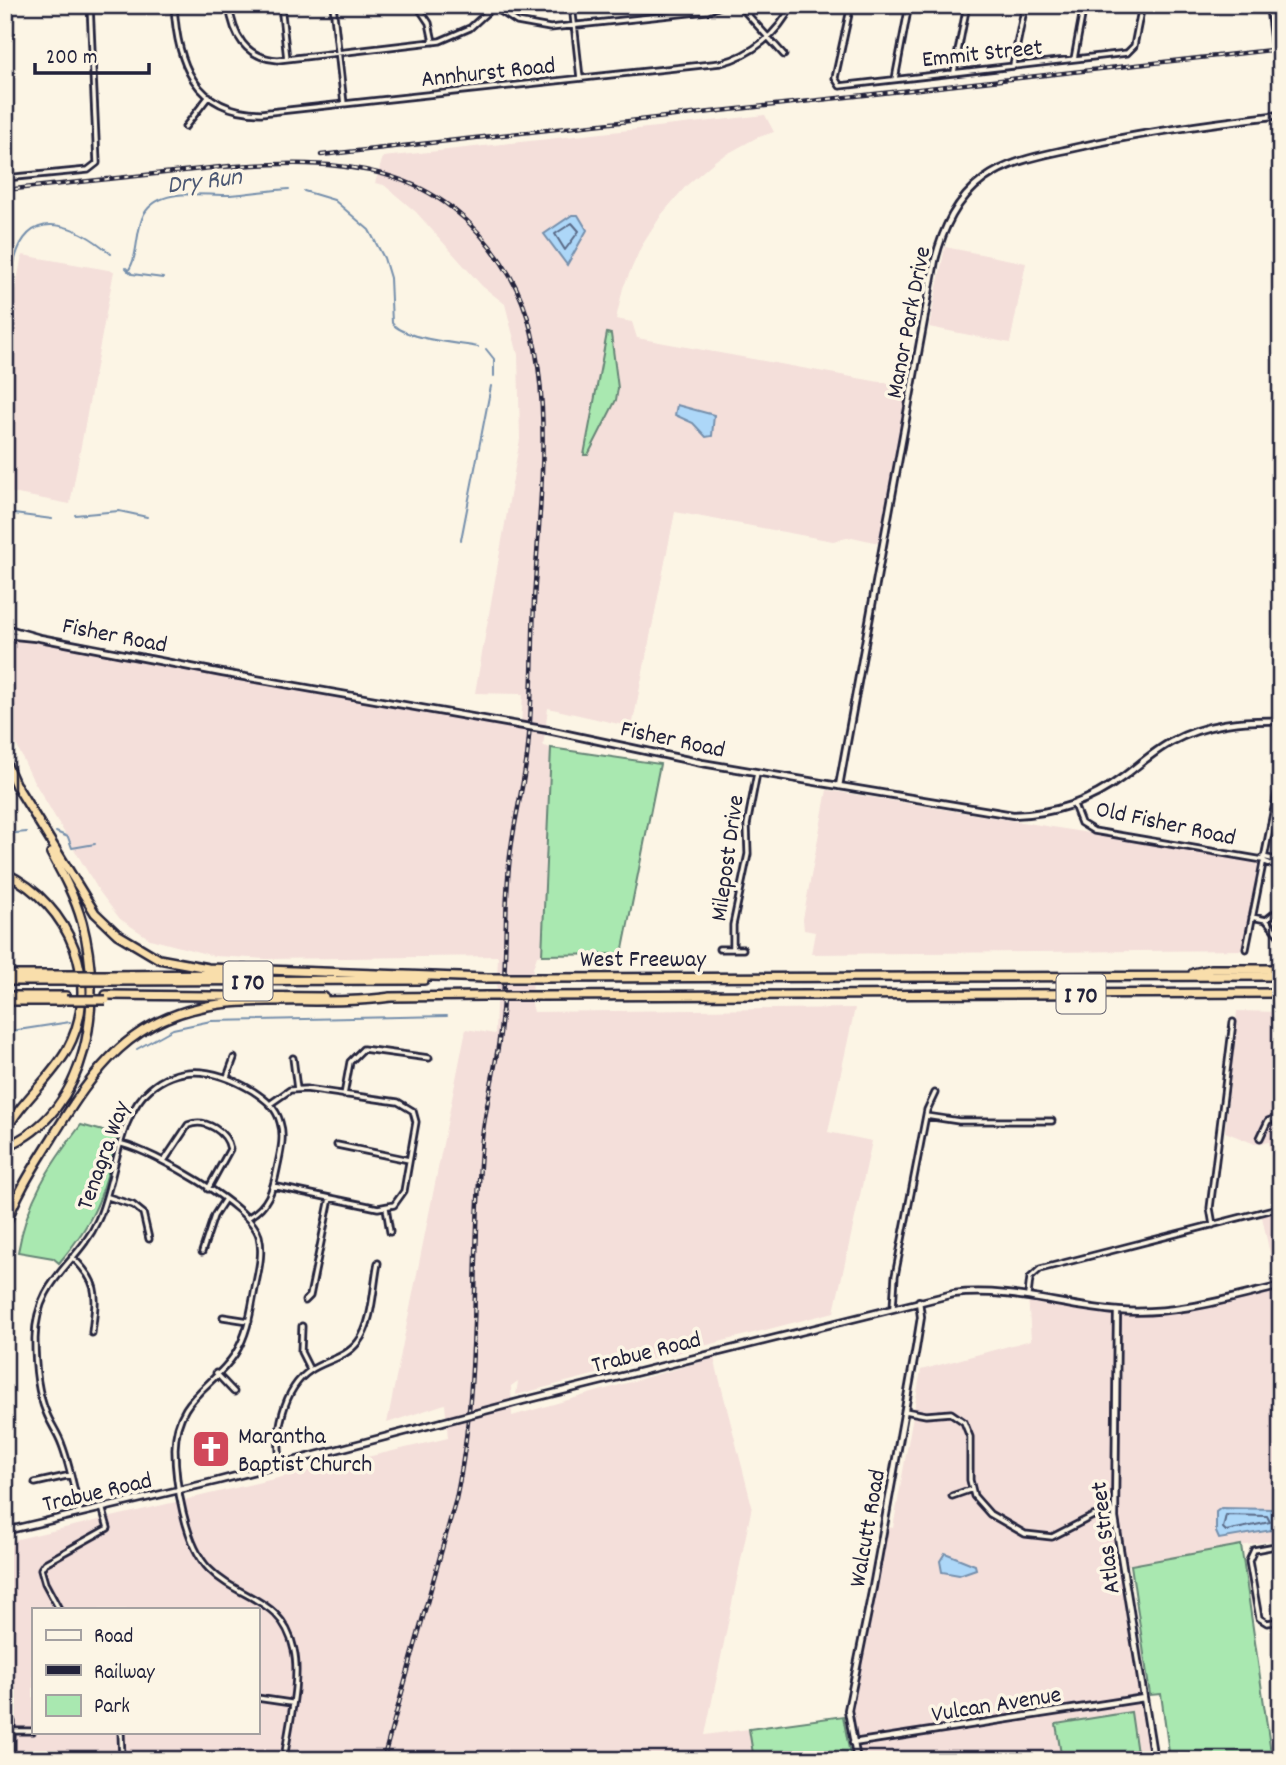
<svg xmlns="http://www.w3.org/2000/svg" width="1286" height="1765" font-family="Dekko,sans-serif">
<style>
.built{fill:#f4dfda;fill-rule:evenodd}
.green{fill:#a9e8b0;stroke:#668576;stroke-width:2}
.water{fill:#add7f8;stroke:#758fac;stroke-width:2}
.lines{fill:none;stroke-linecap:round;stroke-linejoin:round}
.shore{stroke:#5a6a87;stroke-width:2}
.stream{stroke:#758fac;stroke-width:2}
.minor-casing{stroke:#22223b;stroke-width:9}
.tertiary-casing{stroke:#22223b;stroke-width:10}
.secondary-casing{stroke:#22223b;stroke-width:10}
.motorway-casing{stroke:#22223b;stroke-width:12}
.minor{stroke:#fcf5e5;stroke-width:3.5}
.tertiary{stroke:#fcf5e5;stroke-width:4.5}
.secondary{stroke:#fcf5e5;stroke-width:4.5}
.motorway{stroke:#f9deab;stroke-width:7}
.rail-casing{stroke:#22223b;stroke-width:4.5}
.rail{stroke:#fcf5e5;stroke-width:2;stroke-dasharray:5;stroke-linecap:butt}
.secondary-bridge-casing{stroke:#22223b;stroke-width:10;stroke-linecap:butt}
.motorway-bridge-casing{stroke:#22223b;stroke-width:12;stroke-linecap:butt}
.secondary-bridge{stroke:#fcf5e5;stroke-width:4.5}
.motorway-bridge{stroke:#f9deab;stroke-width:7}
.labels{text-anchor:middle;stroke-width:7;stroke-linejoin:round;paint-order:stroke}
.shield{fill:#fcf5e5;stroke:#63616e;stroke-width:2}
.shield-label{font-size:23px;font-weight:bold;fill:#22223b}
.street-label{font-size:24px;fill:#22223b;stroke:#fcf5e5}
.poi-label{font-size:24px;fill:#22223b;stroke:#fcf5e5;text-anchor:start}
.water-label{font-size:26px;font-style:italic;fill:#4c5874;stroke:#fcf5e5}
</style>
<rect width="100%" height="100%" fill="#fcf5e5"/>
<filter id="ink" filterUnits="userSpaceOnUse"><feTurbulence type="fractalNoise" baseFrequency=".0143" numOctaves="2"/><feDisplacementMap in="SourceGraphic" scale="14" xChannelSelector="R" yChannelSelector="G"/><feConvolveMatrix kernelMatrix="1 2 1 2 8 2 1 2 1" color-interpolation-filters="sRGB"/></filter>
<g filter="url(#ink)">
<path class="built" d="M 765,115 L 774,132 L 756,138 L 716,160 L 686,186 L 662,214 L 641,247 L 623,288 L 616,319 L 632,322 L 637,338 L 907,387 L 879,543 L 852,537 L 833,541 L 675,512 L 632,727 L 548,708 L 543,746 L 551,748 L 542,955 L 537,956 L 533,968 L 532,1004 L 534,1012 L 855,1008 L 828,1132 L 872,1141 L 834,1312 L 516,1395 L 518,1381 L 511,1386 L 512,1416 L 714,1358 L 752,1506 L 705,1735 L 749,1729 L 754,1760 L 5,1760 L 5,1542 L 448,1438 L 445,1404 L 387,1423 L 466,1029 L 495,1034 L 498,956 L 267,959 L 214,956 L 150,939 L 120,919 L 99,891 L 32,778 L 6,723 L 5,635 L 40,638 L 521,725 L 523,694 L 475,693 L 520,439 L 518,355 L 505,304 L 482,286 L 416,212 L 384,185 L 375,183 L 383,157 ZM 33,1609 L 257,1609 L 257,1732 L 33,1732 Z
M 945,247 L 1026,263 L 1010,343 L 929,327 Z
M 22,255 L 114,271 L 70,504 L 7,492 L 5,343 Z
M 827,790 L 1253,860 L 1258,863 L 1259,869 L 1244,950 L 811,954 L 815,932 L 804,930 L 803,919 Z
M 1237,1011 L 1281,1012 L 1281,1159 L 1271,1159 L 1269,1142 L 1255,1144 L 1225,1132 Z
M 1281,1207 L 1281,1539 L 1124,1566 L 1154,1760 L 857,1760 L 847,1716 L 884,1526 L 893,1528 L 921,1370 L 1031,1340 L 1028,1295 L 1112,1310 L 1163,1312 L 1277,1287 L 1261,1212 Z"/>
<path class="green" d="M 607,333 L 611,334 L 618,388 L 616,400 L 588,455 L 584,455 Z
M 551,748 L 660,764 L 622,954 L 542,955 Z
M 81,1125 L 118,1135 C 103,1193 99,1216 59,1263 L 53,1258 L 18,1252 C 27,1200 49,1166 81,1125 Z
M 1241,1545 L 1272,1760 L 1170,1760 L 1161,1694 L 1150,1695 L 1131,1565 Z
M 1131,1712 L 1138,1760 L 1062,1760 L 1056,1724 Z
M 843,1716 L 851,1760 L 754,1760 L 749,1729 Z"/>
<path class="water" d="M 572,215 L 578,215 L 587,230 L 567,265 L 544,234 Z
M 677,405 L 714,415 L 712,436 L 706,437 L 693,423 L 675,415 Z
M 1221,1508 L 1273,1509 L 1276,1512 L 1278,1529 L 1219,1539 L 1216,1532 L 1216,1512 Z
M 945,1553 L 975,1565 L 976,1569 L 959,1575 L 942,1572 L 940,1561 Z"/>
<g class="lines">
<path class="shore" d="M 572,223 L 579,231 L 565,250 L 555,234 Z
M 1226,1515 L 1267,1516 L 1270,1522 L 1226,1531 L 1223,1528 Z"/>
<path class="stream" d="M 304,191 L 334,200 L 369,230 L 384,258 L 390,278 L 392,323 C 403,339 458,343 478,347
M 126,268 L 132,274 L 163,278
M 128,271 C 139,256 135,231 144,214 C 160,186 203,196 230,195 C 249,194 269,190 289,189
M 5,314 C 11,297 10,277 15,259 C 30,203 80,227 111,254
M 486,349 L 494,359 L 494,376
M 5,513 L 7,513
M 14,514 L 52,519
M 75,515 L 119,511 L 147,517
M 461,540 L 491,386
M 56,832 L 68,837 L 72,848 L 95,844
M 5,834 L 27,832
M 5,1032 L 70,1022
M 137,1049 L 173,1029 L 211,1021 L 447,1016"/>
<g class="minor-casing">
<path id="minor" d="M 174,5 C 177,62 194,112 261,113 L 721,63 C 752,55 778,34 792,5
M 229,5 C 233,35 245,58 278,60 L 440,41 L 470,28 L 493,7
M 281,5 L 287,59
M 333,5 L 344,104
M 417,5 L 429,23 L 433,42
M 491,5 L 517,22 L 550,28 L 707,11 L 723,5
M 572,5 L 580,78
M 739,5 L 784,55
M 851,5 L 835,78 L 840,86 L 1127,53 L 1134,46 L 1142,5
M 1074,59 L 1084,5
M 1013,65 L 1025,5
M 954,72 L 967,5
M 895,79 L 909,5
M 185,127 L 209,96
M 5,178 L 88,170 L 97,163 L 90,5
M 1074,805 L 1081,823 L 1094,831 L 1263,860
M 1263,857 L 1281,861
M 1263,861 L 1281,868
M 1252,917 L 1266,920 L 1281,938
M 1266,920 L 1281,908
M 719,949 L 743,949
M 733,949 L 733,925 L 748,854 L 747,825 L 757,773
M 1246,949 L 1281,773
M 293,1058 L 297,1089
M 227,1077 L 234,1058
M 344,1095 L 350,1062 L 363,1049 L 429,1058
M 270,1104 L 290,1090 L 306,1089 L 398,1102 L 413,1111 L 416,1122 L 404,1191 L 394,1205 L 378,1208 L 273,1186
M 926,1116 L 959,1121 L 1052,1121
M 1260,1138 L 1268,1121 L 1281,1116
M 122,1144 C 154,1152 250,1205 259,1236 C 263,1252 259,1268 256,1283 C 251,1308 249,1332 235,1354 C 212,1389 176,1396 175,1449 C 175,1482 185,1545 209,1569 C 239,1600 283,1597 294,1650 C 301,1680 288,1728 284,1760
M 337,1145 L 409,1160
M 164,1161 L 188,1125 C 206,1118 227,1132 230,1149 L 208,1189
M 108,1197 L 133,1205 L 143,1213 L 149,1239
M 386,1208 L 390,1232
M 1213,1225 L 1210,1208 L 1233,1022
M 202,1252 L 214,1216 L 225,1199
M 72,1257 C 101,1284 96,1296 92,1333
M 1028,1295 L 1030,1278 L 1040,1269 L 1281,1207
M 305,1301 L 310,1296 L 330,1198
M 893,1307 L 895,1276 L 927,1110 L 935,1093
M 223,1317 L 249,1321
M 302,1326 L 301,1352 L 310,1370
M 216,1373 L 234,1392
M 905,1411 L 926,1415 L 951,1413 L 964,1422 L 970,1437 L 970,1480 L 974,1496 L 990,1514 L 1025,1534 L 1052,1537 L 1093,1516 L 1114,1512
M 281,1464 C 274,1434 283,1388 311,1370 C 326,1360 346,1358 358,1342 C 373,1323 373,1287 378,1263
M 35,1483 L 71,1475
M 952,1496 L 972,1489
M 80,1512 C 74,1490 70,1466 62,1445 C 58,1433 50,1423 46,1412 C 37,1391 35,1362 35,1339 C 36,1278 77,1266 98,1220 C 116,1181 117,1116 150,1089 C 183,1061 220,1071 253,1091 C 265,1099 276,1107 280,1122 C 285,1137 280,1154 277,1169 C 273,1190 268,1206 249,1217
M 1281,1545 L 1254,1550 L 1249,1561 L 1259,1618 L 1267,1623 L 1281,1621
M 59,1609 L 45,1583 L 41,1569 L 45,1563 L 108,1528 L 102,1507
M 257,1698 L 291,1703
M 12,1722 L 12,1760
M 12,1731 L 33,1731
M 121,1732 L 122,1760"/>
</g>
<g class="tertiary-casing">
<path id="tertiary" d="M 839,786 L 935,260 C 943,229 956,199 984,179 C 1010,160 1043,155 1074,148 C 1143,132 1211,123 1281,115
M 1117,1311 L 1115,1518 L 1154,1760
M 853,1743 L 1144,1698
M 857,1760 L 848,1710 L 873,1587 L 916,1348 L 921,1317 L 919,1301"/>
</g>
<g class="secondary-casing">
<path id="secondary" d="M 1269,5 L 1281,100
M 5,628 L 40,638 L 222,673 L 518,725
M 5,635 L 35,638
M 548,730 L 702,763 L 1013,815 C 1055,814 1090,802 1123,777 C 1139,765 1154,751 1171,742 C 1206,723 1242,720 1281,721
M 522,1401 L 953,1294 C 1011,1287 1062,1307 1119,1311 C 1174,1315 1224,1300 1277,1287
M 5,1531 L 217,1481 L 442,1422"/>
</g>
<g class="motorway-casing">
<path id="motorway" d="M 5,761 L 16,786
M 16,785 L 95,913 L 117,934 L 159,959 L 208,968 L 487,978
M 5,873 C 71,905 103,983 67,1050 C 50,1080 21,1101 5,1132
M 1193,973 L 1211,969 L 1281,969
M 5,975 L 66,975
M 106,975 L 232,974
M 540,978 L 1281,976
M 5,981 L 66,981
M 106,981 L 424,980
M 106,995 L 324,997
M 5,996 L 66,996
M 540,996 L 1281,993
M 389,997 L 486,996
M 5,1001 L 61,1001
M 5,1147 C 91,1111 103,1001 82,922 C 75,897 63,875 51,853
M 5,1227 C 16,1194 34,1167 52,1138 C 95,1068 132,1015 220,1004 C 276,997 334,1005 391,997"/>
</g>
<use href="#minor" class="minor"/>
<use href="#tertiary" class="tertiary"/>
<use href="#secondary" class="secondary"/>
<use href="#motorway" class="motorway"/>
<g class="rail-casing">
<path id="rail" d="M 321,155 L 1281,49
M 222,167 C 340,158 442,160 510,276 C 560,363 539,503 534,601 C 532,652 533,706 527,757 C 522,794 512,829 509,866 C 504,918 507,971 501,1023 C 498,1062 486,1100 482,1139 C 471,1258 481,1381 456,1499 L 383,1760
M 5,190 L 230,166"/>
</g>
<use href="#rail" class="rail"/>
<g class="secondary-bridge-casing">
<path id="secondary-bridge" d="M 518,725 L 548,730
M 442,1422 L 522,1401"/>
</g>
<g class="motorway-bridge-casing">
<path id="motorway-bridge" d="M 66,975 L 106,975
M 487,978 L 540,978
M 66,981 L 106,981
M 486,996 L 540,996
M 66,1000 L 106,1000"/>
</g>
<use href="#secondary-bridge" class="secondary-bridge"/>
<use href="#motorway-bridge" class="motorway-bridge"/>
</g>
</g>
<defs>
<g id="church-square" transform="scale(2.0125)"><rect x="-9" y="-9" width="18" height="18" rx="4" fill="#d1495b" stroke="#fcf5e5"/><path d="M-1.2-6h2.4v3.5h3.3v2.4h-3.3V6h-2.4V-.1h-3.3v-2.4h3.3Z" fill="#fff"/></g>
</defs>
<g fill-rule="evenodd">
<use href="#church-square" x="211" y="1449"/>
</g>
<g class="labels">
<g class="shield">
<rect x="223.5" y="961.5" width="49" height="39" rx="5"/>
<rect x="1056.5" y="974.5" width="49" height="39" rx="5"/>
</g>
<g class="shield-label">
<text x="248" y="989">I 70</text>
<text x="1081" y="1002">I 70</text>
</g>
<g class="street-label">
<text transform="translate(982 52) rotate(-6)" y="8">Emmit Street</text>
<text transform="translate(488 71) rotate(-6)" y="8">Annhurst Road</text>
<text transform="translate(907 322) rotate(-79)" y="8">Manor Park Drive</text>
<text transform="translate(115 634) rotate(11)" y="8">Fisher Road</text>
<text transform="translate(673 738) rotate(12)" y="8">Fisher Road</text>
<text transform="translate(1166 822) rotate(12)" y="8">Old Fisher Road</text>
<text transform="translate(726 858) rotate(-82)" y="8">Milepost Drive</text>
<text x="643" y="966">West Freeway</text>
<text transform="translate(102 1155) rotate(-70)" y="8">Tenagra Way</text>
<text transform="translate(646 1351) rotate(-14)" y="8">Trabue Road</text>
<text transform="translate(97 1491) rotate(-13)" y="8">Trabue Road</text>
<text transform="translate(866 1528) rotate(-80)" y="8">Walcutt Road</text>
<text transform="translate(1104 1538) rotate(-97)" y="8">Atlas Street</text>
<text transform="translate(996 1703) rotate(-9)" y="8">Vulcan Avenue</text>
</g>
<g class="poi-label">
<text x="238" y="1443">Marantha<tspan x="238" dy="28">Baptist Church</tspan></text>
</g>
<g class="water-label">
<text transform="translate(204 179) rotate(-7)" y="9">Dry Run</text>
</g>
</g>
<rect width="1286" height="1765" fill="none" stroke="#fcf5e5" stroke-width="28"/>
<rect x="14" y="14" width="1258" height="1737" fill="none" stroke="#22223b" stroke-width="2.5" filter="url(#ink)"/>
<rect x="32" y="1608" width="228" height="126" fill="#fcf5e5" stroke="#a5a1a1" stroke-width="2"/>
<rect x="46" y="1630" width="35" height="10" fill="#fcf5e5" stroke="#a5a1a1" stroke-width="2"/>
<text x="94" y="1642" font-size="21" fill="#22223b">Road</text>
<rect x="46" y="1665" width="35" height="10" fill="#22223b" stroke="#a5a1a1" stroke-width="2"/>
<text x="94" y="1678" font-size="21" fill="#22223b">Railway</text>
<rect x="46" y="1695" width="35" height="21" fill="#a9e8b0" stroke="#a5a1a1" stroke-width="2"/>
<text x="94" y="1712" font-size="21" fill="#22223b">Park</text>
<path d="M35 63v10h114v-10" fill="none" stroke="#22223b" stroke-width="3.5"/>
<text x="46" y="63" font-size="21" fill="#22223b" stroke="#fcf5e5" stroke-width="5" paint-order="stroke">200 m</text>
</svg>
